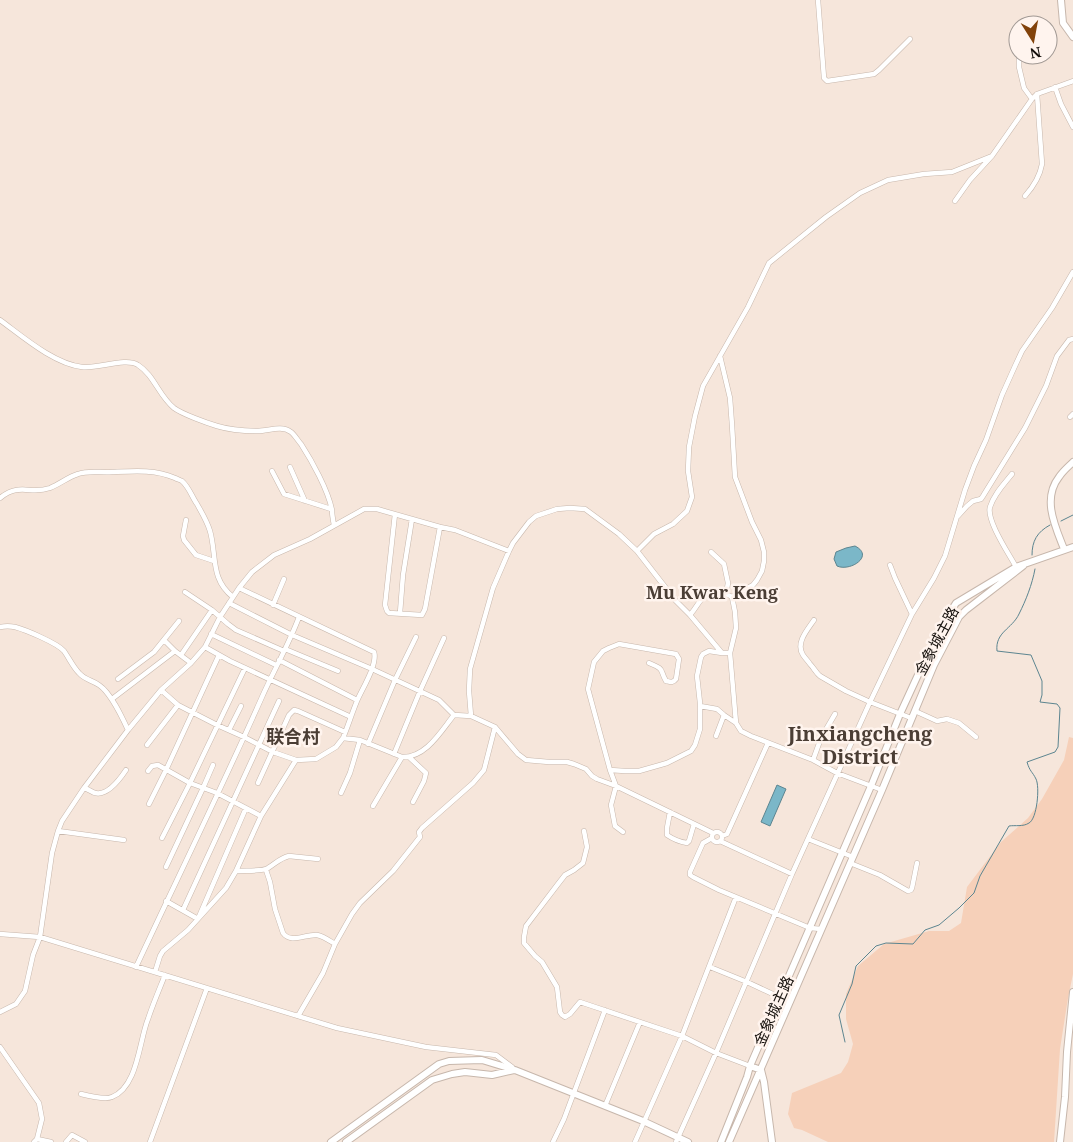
<svg xmlns="http://www.w3.org/2000/svg" width="1073" height="1142" font-family="'Noto Serif','Noto Sans SC',serif">
<style>
.green{fill:#f6d0b9}
.water{fill:#7bb7c8;stroke:#5c8590}
.lines{fill:none;stroke-linecap:round;stroke-linejoin:round}
.stream{stroke:#5c8590;stroke-width:1}
.street-casing{stroke:#c7b7ac;stroke-width:5.5}
.secondary-casing{stroke:#c7b7ac;stroke-width:8}
.street{stroke:#fff;stroke-width:4.5}
.secondary{stroke:#fff;stroke-width:6}
.labels{text-anchor:middle;stroke-width:5;stroke-linejoin:round;paint-order:stroke}
.street-label{font-size:15px;fill:#15100c;stroke:#fff4ee}
.quarter-label{font-size:18px;font-weight:bold;fill:#4b3e35;stroke:#fff4ee}
.district-label{font-size:20px;font-weight:bold;fill:#4b3e35;stroke:#fff4ee}
</style>
<rect width="100%" height="100%" fill="#f6e6db"/>
<path class="green" d="M 1069,737 L 1073,738 L 1073,974 L 1068,998 L 1060,1049 L 1054,1142 L 828,1142 L 802,1130 L 794,1128 L 788,1114 L 792,1093 L 841,1073 L 848,1062 L 853,1044 L 846,1019 L 846,994 L 858,966 L 884,944 L 929,931 L 949,931 L 961,923 L 967,887 L 1001,842 L 1028,818 L 1042,799 L 1064,760 Z"/>
<path class="water" d="M 855,546 C 875,556 850,572 837,566 L 834,559 L 836,552 L 846,548 Z
M 777,785 L 786,789 L 770,826 L 761,822 Z"/>
<g class="lines">
<path class="stream" d="M 1061,521 L 1073,515
M 1032,555 C 1032,541 1037,532 1050,525
M 845,1042 L 839,1015 L 852,984 L 856,966 L 876,946 L 886,943 L 913,944 L 925,930 L 939,925 L 959,908 L 974,893 L 980,876 L 1009,826 C 1015,825 1023,827 1029,823 C 1037,819 1040,787 1036,779 C 1032,771 1030,772 1027,762 L 1055,752 L 1058,747 L 1060,708 L 1057,704 L 1040,702 L 1042,695 L 1042,681 L 1031,655 L 997,651 C 995,632 1012,629 1019,614 C 1026,600 1032,585 1035,569"/>
<g class="street-casing">
<path id="street" d="M 818,0 L 824,78 L 827,81 L 874,74 L 879,70 L 910,39
M 1019,55 L 1019,67 L 1024,88 L 1032,99
M 1055,87 L 1061,104 L 1073,127
M 1025,196 C 1033,187 1040,176 1042,164 L 1037,94
M 955,201 L 970,180 L 992,156 L 1032,99 L 1037,94 L 1073,81
M 0,320 C 22,336 54,364 82,367 C 98,369 126,357 138,365 C 154,375 159,396 174,408 C 182,414 207,423 217,426 C 230,430 244,431 258,431 C 269,431 281,425 291,432 C 295,435 298,441 301,444 C 312,461 328,490 332,510 C 332,515 333,520 334,525
M 720,356 L 730,398 L 732,425 L 735,477 L 752,522 L 761,540 L 764,552 L 764,561 L 762,571 L 757,580 L 753,585 L 732,597 L 735,612 L 736,628 L 730,653
M 1070,417 L 1073,414
M 290,467 L 305,501
M 272,471 L 284,494 L 331,509
M 1012,474 C 1004,484 994,494 990,507 C 986,520 1009,554 1016,567 L 1018,569
M 0,498 C 20,482 30,495 50,488 C 60,484 68,477 78,474 C 89,470 100,473 112,472 C 133,471 155,469 175,478 C 177,479 180,480 182,481 C 189,487 192,497 197,504 C 202,513 207,521 210,531 C 217,556 210,579 233,597
M 395,514 L 385,605 L 387,611 L 389,613 L 422,615 L 425,609 L 440,527
M 958,516 L 967,506 L 973,501 L 981,499 L 983,496 L 1025,428 L 1046,386 L 1057,356 L 1069,340 L 1073,339
M 186,520 L 183,536 L 184,540 L 196,555 L 214,561
M 637,551 L 654,534 L 673,524 L 687,511 L 692,497 L 688,471 L 689,447 L 695,416 L 703,386 L 748,307 L 769,263 L 826,217 L 860,193 L 888,180 L 924,174 L 952,172 L 992,156
M 711,552 L 724,564 L 728,583 L 726,594
M 890,565 L 895,578 L 912,614
M 239,588 L 374,652 C 378,664 362,689 357,701 C 352,713 348,726 343,738
M 185,592 L 212,610 L 228,624 L 236,630 L 284,651
M 229,603 L 292,635 L 372,669 L 439,700 L 454,715 L 471,716 L 495,727 L 518,754 L 526,760 L 549,762 L 567,762 L 574,764 L 586,769 L 592,776 L 597,779 L 616,786 L 713,833
M 273,605 L 284,579
M 400,613 L 403,575 L 412,519
M 690,615 C 702,601 699,594 719,594 C 725,594 727,594 732,597
M 0,627 C 5,626 10,626 15,627 C 26,630 57,643 64,651 C 69,658 73,667 79,673 C 85,680 92,680 99,685 C 111,693 122,717 128,730
M 211,634 L 276,665
M 164,640 L 175,651 L 191,663
M 205,647 L 230,661 L 351,717
M 285,649 L 338,671
M 181,655 L 212,610
M 279,660 L 357,700
M 118,679 L 154,652 L 179,621
M 161,690 L 178,705 L 217,725 L 244,737 L 273,752 L 296,760 L 316,759 L 336,747 L 343,738 L 360,740 L 402,757 C 426,758 441,731 454,715
M 112,699 L 175,651
M 700,706 L 717,709 L 724,715 L 736,723
M 915,711 L 937,721 L 947,719 L 959,723 L 976,737
M 471,716 L 469,691 L 470,669 L 493,588 L 509,551 L 513,543 L 529,522 L 536,516 L 557,509 L 570,508 L 585,509 L 619,534 L 637,551 L 676,601 L 690,615 L 722,653 L 730,653 L 736,723 L 741,731 L 751,736 L 813,760 L 837,773 L 882,790
M 911,718 L 870,702 L 912,614 L 934,578 L 945,556 L 965,490 L 974,466 L 986,440 L 1002,395 L 1015,366 L 1022,351 L 1052,308 L 1073,272
M 229,730 L 241,706
M 716,736 L 724,715
M 368,744 L 395,680 L 416,637
M 147,745 L 178,705
M 394,754 L 420,691 L 444,638
M 409,757 L 426,773 L 424,781 L 413,802
M 813,760 L 821,738 L 835,714
M 610,770 L 625,771 L 639,771 L 667,763 L 691,751 L 695,745 L 700,729 L 700,703 L 697,676 L 701,657 L 703,654 L 709,651 L 722,653
M 148,771 L 152,766 L 158,765 L 190,783 L 217,793 L 261,816
M 258,783 L 289,715 L 294,710 L 298,711 L 345,732
M 84,788 C 88,789 92,792 95,793 C 107,796 120,779 126,770
M 341,793 L 350,773 L 360,740
M 149,804 L 166,770 L 219,655
M 373,806 L 402,757
M 670,812 L 667,828 L 667,835 C 673,839 680,842 687,843 L 689,841 L 694,824
M 58,831 L 124,840
M 584,831 L 587,847 L 583,863 L 574,870 L 565,875 L 558,884 L 526,926 L 524,937 L 524,943 L 535,956 L 542,962 L 557,987 L 560,1012 L 562,1015 L 565,1017 L 570,1014 L 580,1002 L 682,1036 L 716,1053 L 750,1066
M 623,832 L 615,826 L 611,805 L 616,786 L 610,770 L 588,689 L 594,662 L 603,651 L 609,648 L 619,644 L 676,654 L 679,659 L 676,679 C 673,683 671,682 666,681 C 659,669 666,670 649,663
M712 837a5 5 0 1 1 10 0a5 5 0 1 1-10 0Z
M 722,836 L 727,834 L 732,823 L 768,743
M 162,838 L 190,783 L 245,668
M 712,838 L 703,843 L 690,872 L 690,875 L 693,877 L 719,890 L 810,928 L 821,929
M 808,839 L 853,857
M 720,841 L 792,874
M 850,863 L 880,875 L 908,891 L 911,890 L 912,888 L 917,863
M 166,867 L 203,788 L 213,765
M 266,870 L 270,882 L 275,909 L 283,933 C 291,944 305,934 317,935 C 323,936 330,941 335,944
M 236,871 C 244,870 262,872 268,868 C 275,864 280,858 289,856 L 318,859
M 166,901 L 198,919 L 246,808
M 183,910 L 279,701
M 0,934 L 40,937 L 337,1028 L 426,1047 L 496,1055 L 512,1067
M 136,967 C 178,877 222,787 262,697 C 274,670 289,644 299,617
M 710,967 L 747,982 L 790,1002
M 155,972 L 160,956 L 163,951 L 188,930 L 226,888 L 236,871 L 261,816 L 296,760
M 0,1012 L 16,1004 L 25,991 L 33,955 L 40,937 L 52,853 L 58,831 L 62,821 L 84,788 L 128,730 L 161,690 L 191,663 L 205,647 L 220,617 L 239,588 L 252,572 L 274,555 L 310,539 L 364,509 L 377,509 L 440,527 L 455,530 L 509,551
M 298,1016 L 323,973 L 335,944 L 352,914 L 360,903 L 393,871 L 420,837 L 419,832 L 422,828 L 473,783 L 484,770 L 495,727
M 0,1047 L 39,1103 L 42,1119 L 37,1139 L 34,1142
M 81,1094 C 89,1096 105,1100 112,1097 C 138,1087 139,1041 148,1019 C 153,1004 159,990 165,975
M 605,1106 L 640,1022
M 37,1139 L 51,1142
M 66,1142 L 72,1135 L 85,1142
M 150,1142 L 207,988
M 553,1142 L 564,1119 L 605,1010
M 635,1142 L 682,1036 L 736,897
M 676,1142 L 716,1053 L 792,874 L 870,702 L 846,691 L 820,676 C 816,673 814,668 810,664 C 808,661 805,658 803,655 C 795,643 808,629 814,620"/>
</g>
<g class="secondary-casing">
<path id="secondary" d="M 1061,0 L 1063,23 L 1073,37
M 1064,549 C 1055,526 1042,499 1059,477 C 1063,471 1068,467 1073,462
M 750,1066 L 761,1070 L 764,1082 L 772,1142
M 331,1142 L 439,1064 L 449,1061 L 482,1060 L 515,1070 L 643,1121 L 688,1142
M 346,1142 L 432,1080 L 452,1074 L 465,1072 L 492,1075 L 514,1070
M 721,1142 L 747,1077 L 750,1066 L 871,786 L 900,714 L 923,664 L 949,614 L 956,603 L 1016,567 L 1073,547
M 729,1142 L 882,790 L 934,665 L 959,617 L 966,610 L 1023,566
M 1060,1142 L 1065,1097 L 1067,1052 L 1073,992"/>
</g>
<use href="#street" class="street"/>
<use href="#secondary" class="secondary"/>
</g>
<g class="labels">
<g class="street-label">
<text transform="translate(937 641) rotate(-62)" y="5">金象城主路</text>
<text transform="translate(774 1011) rotate(-66)" y="5">金象城主路</text>
</g>
<g class="quarter-label">
<text x="712" y="599">Mu Kwar Keng</text>
<text x="293" y="743">联合村</text>
</g>
<g class="district-label">
<text x="860" y="741">Jinxiangcheng<tspan x="860" dy="23">District</tspan></text>
</g>
</g>
<g transform="translate(1033 40) rotate(169)"><circle r="24" fill="#fff4ee" stroke="#a19994"/>
<path d="M0-4L9 19L0 12L-9 19Z" fill="#82420a"/>
<text y="-8" font-size="14" font-weight="bold" text-anchor="middle" fill="#15100c">N</text>
</g>
</svg>
